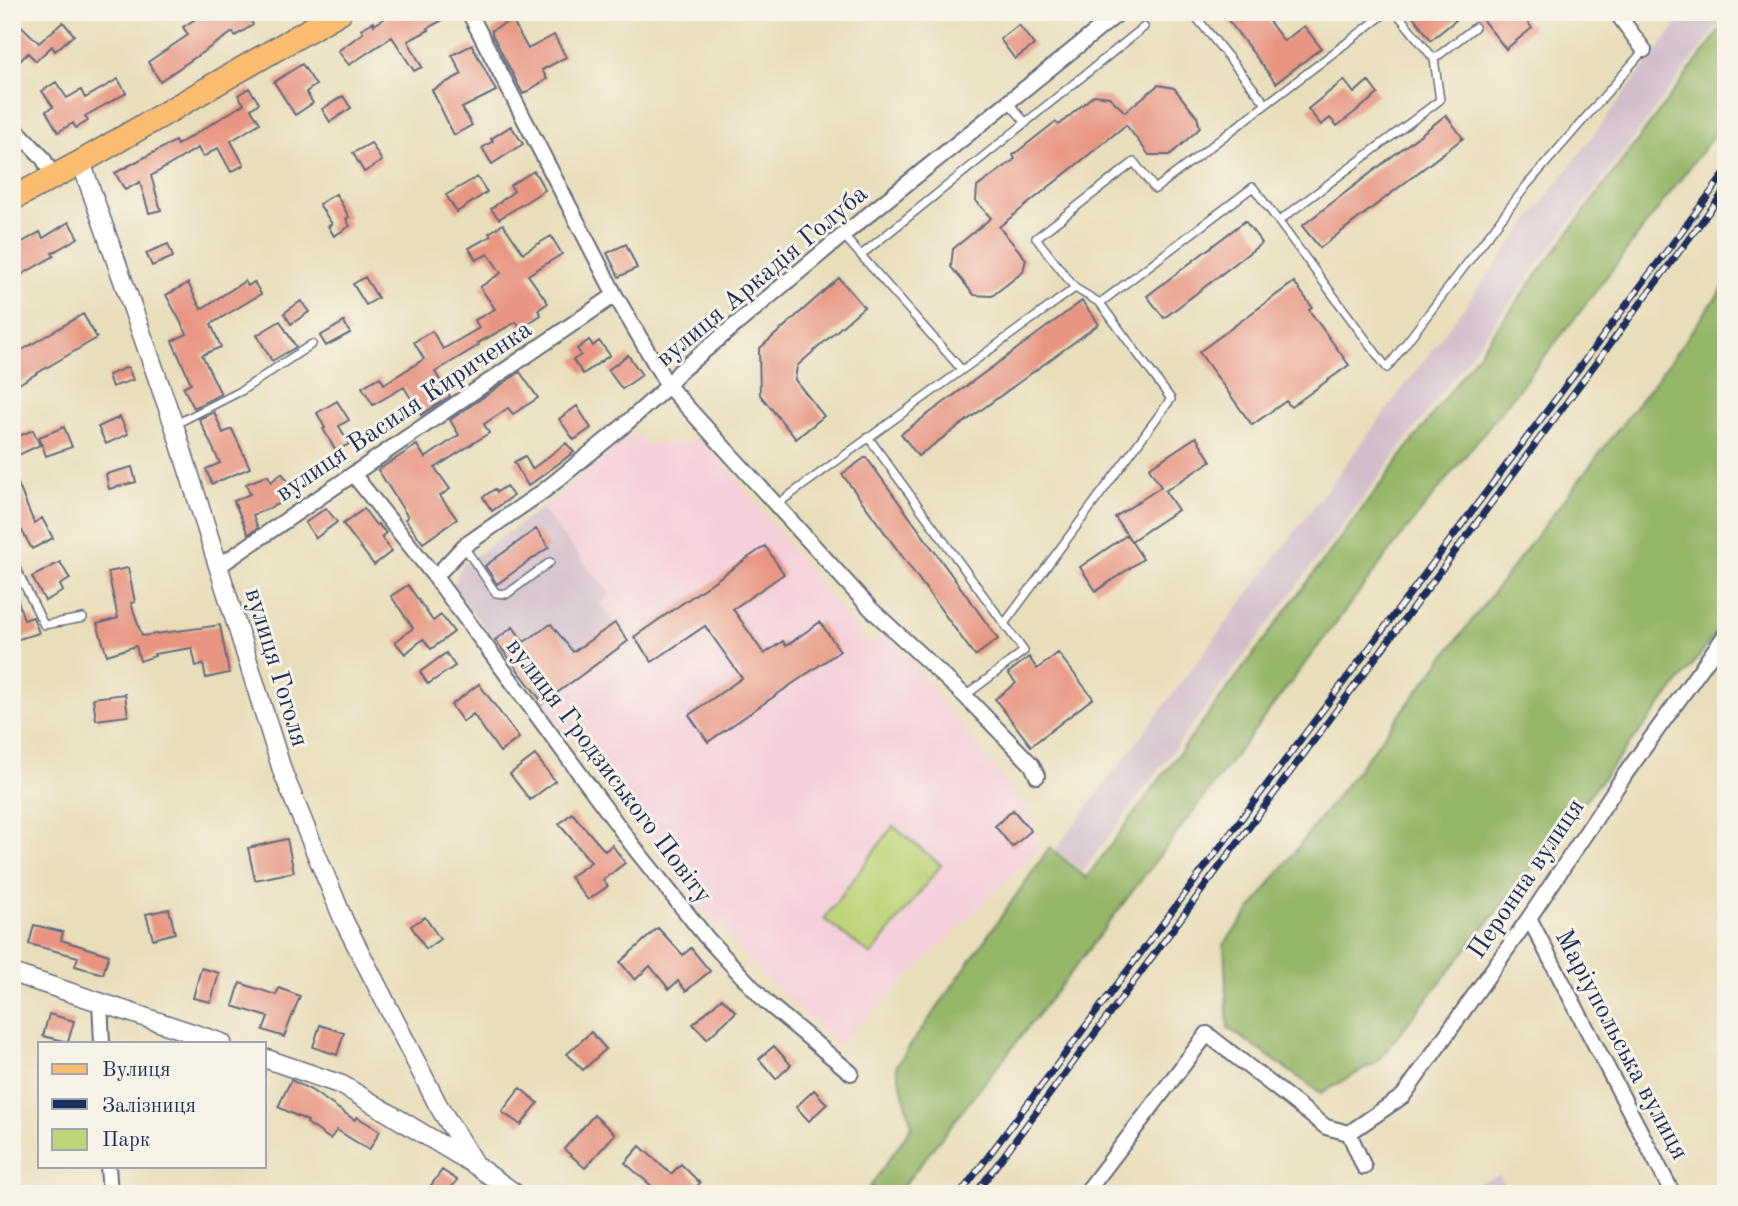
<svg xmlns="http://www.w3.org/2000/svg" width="1738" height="1206" font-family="'Old Standard TT',serif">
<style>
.built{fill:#f5cfda}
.industrial{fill:#d1bdcb}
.green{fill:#bdd478;stroke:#6c826b;stroke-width:2}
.forest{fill:#96b668;stroke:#587263;stroke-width:2}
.building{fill:#e89682}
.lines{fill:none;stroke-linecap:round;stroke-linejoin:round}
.service-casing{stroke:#636c7e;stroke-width:10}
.minor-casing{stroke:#636c7e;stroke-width:18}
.tertiary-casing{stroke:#636c7e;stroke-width:21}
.primary-casing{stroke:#636c7e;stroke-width:26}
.service{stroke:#fff;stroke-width:7}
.minor{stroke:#fff;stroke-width:14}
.tertiary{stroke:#fff;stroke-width:18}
.primary{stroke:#fcbd6f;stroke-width:23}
.rail-casing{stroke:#1b2f5e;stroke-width:7}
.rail{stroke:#f7f3e8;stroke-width:4.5;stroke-dasharray:13;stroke-linecap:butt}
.labels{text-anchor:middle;stroke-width:6;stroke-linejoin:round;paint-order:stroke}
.street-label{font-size:26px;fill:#1b2f5e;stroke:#f7f3e8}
</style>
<rect width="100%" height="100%" fill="#f7f3e8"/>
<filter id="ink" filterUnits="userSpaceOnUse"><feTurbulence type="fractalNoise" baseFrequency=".0143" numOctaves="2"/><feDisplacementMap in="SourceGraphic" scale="14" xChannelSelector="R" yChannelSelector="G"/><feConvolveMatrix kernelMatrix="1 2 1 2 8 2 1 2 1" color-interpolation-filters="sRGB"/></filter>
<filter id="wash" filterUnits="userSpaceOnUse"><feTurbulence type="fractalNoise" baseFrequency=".00686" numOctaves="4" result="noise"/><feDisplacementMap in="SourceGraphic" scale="28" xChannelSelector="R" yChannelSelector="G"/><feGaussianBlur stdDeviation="1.57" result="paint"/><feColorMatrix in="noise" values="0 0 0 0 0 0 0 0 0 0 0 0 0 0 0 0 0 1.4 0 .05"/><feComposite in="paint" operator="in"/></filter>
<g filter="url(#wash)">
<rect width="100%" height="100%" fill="#e9deba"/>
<path class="built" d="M 636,432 L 645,444 L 690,442 L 700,434 L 870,646 L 888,632 L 1033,817 L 1037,850 L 838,1046 L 769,982 L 718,925 L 700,908 L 543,703 L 628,641 L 599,602 L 610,594 L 541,509 Z"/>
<path class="industrial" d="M 1686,12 L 1726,12 L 1726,15 L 1082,872 L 1056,849 Z
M 541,509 L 611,595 L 600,603 L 628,641 L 543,703 L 453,587 L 462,565 Z
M 1500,1175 L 1506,1194 L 1446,1194 Z"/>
<path class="green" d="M 893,826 L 941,865 L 871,955 L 824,919 Z"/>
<path class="forest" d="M 1726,22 L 1726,119 L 1583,308 L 1400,538 L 1073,970 L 897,1194 L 865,1194 L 912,1126 L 896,1066 L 1050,847 L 1086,878 Z
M 1726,284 L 1726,619 L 1692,666 L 1376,1063 L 1321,1093 L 1228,1028 L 1224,944 L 1665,368 Z"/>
<g id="blocks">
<path class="building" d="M 206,12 L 246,12 L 253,25 L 235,36 L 233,32 L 160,81 L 148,62 L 188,35 L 183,27 Z
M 395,12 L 457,12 L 428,28 L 429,30 L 408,41 L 422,67 L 414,71 L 392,37 L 349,65 L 338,51 L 363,33 L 361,29 L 373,22 L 374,25 Z
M 1222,12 L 1262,12 L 1284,41 L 1304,26 L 1321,48 L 1276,83 Z
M 1410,12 L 1466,12 L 1431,40 Z
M 1476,12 L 1520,12 L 1532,28 L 1506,49 Z
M 12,17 L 39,43 L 63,22 L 74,35 L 55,51 L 52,46 L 36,61 L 28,53 L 12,69 Z
M 512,20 L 528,49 L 554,35 L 566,57 L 542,70 L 547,79 L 523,94 L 492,34 L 492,30 Z
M 1019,25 L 1034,45 L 1015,59 L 1000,39 Z
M 472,45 L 496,91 L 462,108 L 472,125 L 454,135 L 432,90 L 462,74 L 452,55 Z
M 302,64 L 316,85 L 306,92 L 313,103 L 295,115 L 274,82 Z
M 118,79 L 126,93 L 85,116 L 88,121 L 76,128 L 73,123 L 58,132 L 46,111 L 53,107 L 42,91 L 56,82 L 67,98 L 81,90 L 85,98 Z
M 1344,80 L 1354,93 L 1368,81 L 1378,94 L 1337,126 L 1330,118 L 1321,125 L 1308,109 Z
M 1158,85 L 1174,88 L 1197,117 L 1200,128 L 1170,155 L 1149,155 L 1126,125 L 999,227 L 1026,259 L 1023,272 L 992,296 L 974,295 L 951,267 L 953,249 L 991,218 L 976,201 L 977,187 L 1015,159 L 1013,155 L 1055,122 L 1059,125 L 1094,95 L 1109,97 L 1125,112 Z
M 249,88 L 259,103 L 251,109 L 260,123 L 231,141 L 244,165 L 231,172 L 218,148 L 203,157 L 198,148 L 151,176 L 161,210 L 149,213 L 140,182 L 125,190 L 115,173 L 175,141 L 177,145 L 244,104 L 238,95 Z
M 343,96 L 351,108 L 330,122 L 322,109 Z
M 1446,115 L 1463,138 L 1320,248 L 1302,226 Z
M 511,126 L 523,144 L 492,164 L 482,148 L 493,141 L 491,139 Z
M 371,143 L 382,161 L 364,172 L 353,153 Z
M 534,171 L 545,190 L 499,219 L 491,209 L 514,191 L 510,185 Z
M 477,177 L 487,192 L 457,212 L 446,195 Z
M 336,194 L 349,217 L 346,219 L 350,226 L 334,236 L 328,226 L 332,224 L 319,204 Z
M 1245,221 L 1262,243 L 1164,318 L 1147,296 Z
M 69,222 L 78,238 L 52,253 L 54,256 L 12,280 L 12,248 L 40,232 L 43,238 Z
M 503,224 L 523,253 L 551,236 L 562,254 L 528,275 L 548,303 L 538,310 L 541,315 L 521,328 L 516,322 L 478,343 L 479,345 L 435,372 L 450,396 L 421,415 L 404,387 L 373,405 L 362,387 L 380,377 L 384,384 L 424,359 L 414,342 L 432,331 L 443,349 L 479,328 L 475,320 L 495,309 L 480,287 L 501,273 L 488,254 L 476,260 L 469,248 L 491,236 L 489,233 Z
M 168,244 L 173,257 L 152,266 L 146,253 Z
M 626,244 L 637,268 L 619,277 L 607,253 Z
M 365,277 L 378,298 L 366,305 L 353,284 Z
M 839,278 L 864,307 L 797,366 L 795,380 L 824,416 L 796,439 L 760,395 L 759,349 Z
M 245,281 L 248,286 L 254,282 L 261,294 L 211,324 L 221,347 L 202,355 L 221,394 L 194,408 L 183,387 L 191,383 L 172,341 L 187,334 L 166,295 L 188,283 L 201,309 Z
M 1294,282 L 1312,307 L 1309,310 L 1349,365 L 1291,407 L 1286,401 L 1252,425 L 1199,352 Z
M 301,301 L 309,312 L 291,324 L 284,313 Z
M 1082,301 L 1099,324 L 918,456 L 901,434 Z
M 83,314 L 97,338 L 12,388 L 12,356 Z
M 280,321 L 296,347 L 272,361 L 257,335 Z
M 344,322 L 350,333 L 326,346 L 320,336 Z
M 589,340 L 593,346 L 599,341 L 610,355 L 583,374 L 573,360 L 581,355 L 577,349 Z
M 628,355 L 642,375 L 622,389 L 608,370 Z
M 128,367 L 133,380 L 112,387 L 108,375 Z
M 520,372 L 538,398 L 513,414 L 508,408 L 484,424 L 489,433 L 435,468 L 450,489 L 440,496 L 457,519 L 423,543 L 405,519 L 408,517 L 378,470 L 417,445 L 425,458 L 459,435 L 450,420 Z
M 337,401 L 349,420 L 339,426 L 349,444 L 336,451 L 323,429 L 325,428 L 317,413 Z
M 577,406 L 591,428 L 574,440 L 559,419 Z
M 214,412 L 223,433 L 232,429 L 250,468 L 212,484 L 206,469 L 220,463 L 199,419 Z
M 120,417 L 128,434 L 106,444 L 98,427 Z
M 64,427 L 72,447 L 46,456 L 39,437 Z
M 33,430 L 40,445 L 12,458 L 12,439 Z
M 1196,437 L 1211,461 L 1165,491 L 1178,510 L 1131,541 L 1115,517 L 1161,487 L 1149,468 Z
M 566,443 L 574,452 L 528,486 L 514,462 L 525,456 L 532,469 Z
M 866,457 L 998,639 L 975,656 L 842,474 Z
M 132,467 L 136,482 L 109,489 L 106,474 Z
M 12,469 L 34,523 L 42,518 L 53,538 L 32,549 L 12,513 Z
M 282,473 L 296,492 L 281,503 L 253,515 L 258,528 L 248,534 L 234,501 L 250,494 L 246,484 L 268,475 L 271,482 Z
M 506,486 L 513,496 L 492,511 L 483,497 L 495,489 L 497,492 Z
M 326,508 L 337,522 L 316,538 L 305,523 Z
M 364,509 L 376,525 L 378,524 L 386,533 L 381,537 L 392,551 L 374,565 L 343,524 Z
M 536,529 L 549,547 L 497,584 L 485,566 Z
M 1127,535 L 1143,559 L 1096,591 L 1080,567 Z
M 765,546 L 784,574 L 733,609 L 764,654 L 783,641 L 786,646 L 820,622 L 840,651 L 708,742 L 689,715 L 742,678 L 705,626 L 652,662 L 634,637 Z
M 60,562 L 70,579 L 60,585 L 63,591 L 45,601 L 32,577 Z
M 128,568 L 135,602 L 131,603 L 142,636 L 220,625 L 229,673 L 206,678 L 203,664 L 196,666 L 192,648 L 154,654 L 155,656 L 140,661 L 136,646 L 107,655 L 97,624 L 118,618 L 108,572 Z
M 408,585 L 433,621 L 441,615 L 454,632 L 431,649 L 423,639 L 405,654 L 395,642 L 413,628 L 391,596 Z
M 12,591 L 15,591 L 24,620 L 33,617 L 39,633 L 12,641 Z
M 615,623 L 628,641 L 543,703 L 495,640 L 513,627 L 524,642 L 551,624 L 573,652 Z
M 446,653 L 455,666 L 428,684 L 420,672 Z
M 1058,653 L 1093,698 L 1031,746 L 995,699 L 1016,683 L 1008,673 L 1029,657 L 1037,669 Z
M 479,684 L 519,738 L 500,752 L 473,714 L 463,722 L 451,705 Z
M 125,694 L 128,716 L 96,720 L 93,698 Z
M 535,755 L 555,781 L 530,800 L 510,774 Z
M 1013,810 L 1031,831 L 1012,847 L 995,826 Z
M 572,813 L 605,851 L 612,845 L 625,863 L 603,880 L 608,886 L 588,900 L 570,877 L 591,862 L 559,824 Z
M 287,839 L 294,872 L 255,880 L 248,848 Z
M 169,909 L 175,933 L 153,939 L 146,914 Z
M 425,917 L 440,939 L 426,949 L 411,926 Z
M 34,925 L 63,932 L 61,940 L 109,955 L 103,974 L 75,966 L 78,957 L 29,944 Z
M 658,928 L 683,955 L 691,948 L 710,971 L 686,991 L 678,981 L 669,989 L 650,966 L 635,980 L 620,962 Z
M 201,968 L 219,973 L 211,1002 L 193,998 Z
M 240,983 L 276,995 L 279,988 L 300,996 L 284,1037 L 263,1030 L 268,1017 L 233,1006 Z
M 722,998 L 736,1012 L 707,1039 L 693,1024 Z
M 49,1014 L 74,1021 L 68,1042 L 43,1036 Z
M 320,1025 L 344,1033 L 337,1055 L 313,1047 Z
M 591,1032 L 606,1049 L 583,1070 L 567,1054 Z
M 774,1046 L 791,1065 L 776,1079 L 759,1059 Z
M 291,1080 L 311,1090 L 355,1120 L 357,1117 L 380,1131 L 369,1150 L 337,1130 L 330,1139 L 307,1123 L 308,1121 L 278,1107 Z
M 520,1088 L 538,1103 L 521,1125 L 502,1112 Z
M 814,1090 L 827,1104 L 809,1121 L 796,1107 Z
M 594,1115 L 615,1134 L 585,1168 L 564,1149 Z
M 640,1146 L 671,1174 L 681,1164 L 700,1183 L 689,1194 L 661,1194 L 625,1163 Z
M 442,1170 L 457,1180 L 447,1194 L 436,1194 L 429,1188 Z"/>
</g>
</g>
<g filter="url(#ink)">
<use href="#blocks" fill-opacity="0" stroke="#636c7e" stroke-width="2"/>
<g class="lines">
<g class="service-casing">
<path id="service" d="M 1192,12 L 1266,104
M 1296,12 L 1297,14
M 1434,59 L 1475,27
M 1008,102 L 1026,123
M 1279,221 L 1440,100 L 1434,59 L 1396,12
M 843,235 L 962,370
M 861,255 L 1144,27
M 1075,288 L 1036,238 L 1134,162 L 1155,189 L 1387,12
M 1100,303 L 1253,187 L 1387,368 L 1527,185 L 1644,50
M 174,425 L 241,391 L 312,344
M 868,437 L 1024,651 L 965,696
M 776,505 L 1075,288 L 1100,303 L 1171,399 L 1004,624
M 464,547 L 496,593 L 507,594 L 550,562
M 12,560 L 44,625 L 83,618"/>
</g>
<g class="minor-casing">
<path id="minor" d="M 469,12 L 615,295 L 668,386 L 871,609 L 965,696 L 1032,765 L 1037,776
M 1616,12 L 1644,50
M 12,125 L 43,158 L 53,177
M 353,474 L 435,577 L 636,850 L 706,937 L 766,1002 L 851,1073
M 219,566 L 615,295
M 435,577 L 464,546 L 545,490 L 621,428 L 668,386 L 679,372 L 843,235 L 1120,12
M 1529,918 L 1673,1194
M 100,1001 L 102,1043
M 1349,1133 L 1403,1096 L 1529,918 L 1626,773 L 1726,634
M 108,1166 L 110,1194
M 1085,1194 L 1207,1034 L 1326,1127 L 1349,1133 L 1364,1167"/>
</g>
<g class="tertiary-casing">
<path id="tertiary" d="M 81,162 L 174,425 L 283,773 L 344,921 L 438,1105 L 475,1165
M 12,973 L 222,1043
M 264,1058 L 342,1085 L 475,1165 L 516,1194"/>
</g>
<g class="primary-casing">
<path id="primary" d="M 12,199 L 81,162 L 340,12"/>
</g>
<use href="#service" class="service"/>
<use href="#minor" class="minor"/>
<use href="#tertiary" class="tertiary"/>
<use href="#primary" class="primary"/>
<g class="rail-casing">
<path id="rail" d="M 960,1194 L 1726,172
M 975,1194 L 1726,189"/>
</g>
<use href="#rail" class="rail"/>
</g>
</g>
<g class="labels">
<g class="street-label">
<text transform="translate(761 275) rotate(-40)" y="9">вулиця Аркадія Голуба</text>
<text transform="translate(403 410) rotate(-34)" y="9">вулиця Василя Кириченка</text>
<text transform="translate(278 667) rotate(73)" y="9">вулиця Гоголя</text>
<text transform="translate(610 770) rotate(53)" y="9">вулиця Гродзиського Повіту</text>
<text transform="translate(1525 878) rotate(-56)" y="9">Перонна вулиця</text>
<text transform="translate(1623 1044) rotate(62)" y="9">Маріупольська вулиця</text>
</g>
</g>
<rect width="1738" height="1206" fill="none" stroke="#f7f3e8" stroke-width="42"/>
<rect x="38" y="1042" width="228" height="126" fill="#f7f3e8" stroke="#9fa5b1" stroke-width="2"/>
<rect x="52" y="1064" width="35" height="10" fill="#fcbd6f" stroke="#9fa5b1" stroke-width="2"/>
<text x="102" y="1076" font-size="21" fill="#1b2f5e">Вулиця</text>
<rect x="52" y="1099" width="35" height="10" fill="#1b2f5e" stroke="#9fa5b1" stroke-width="2"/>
<text x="102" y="1112" font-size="21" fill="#1b2f5e">Залізниця</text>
<rect x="52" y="1129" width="35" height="21" fill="#bdd478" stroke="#9fa5b1" stroke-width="2"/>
<text x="102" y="1146" font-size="21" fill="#1b2f5e">Парк</text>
</svg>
